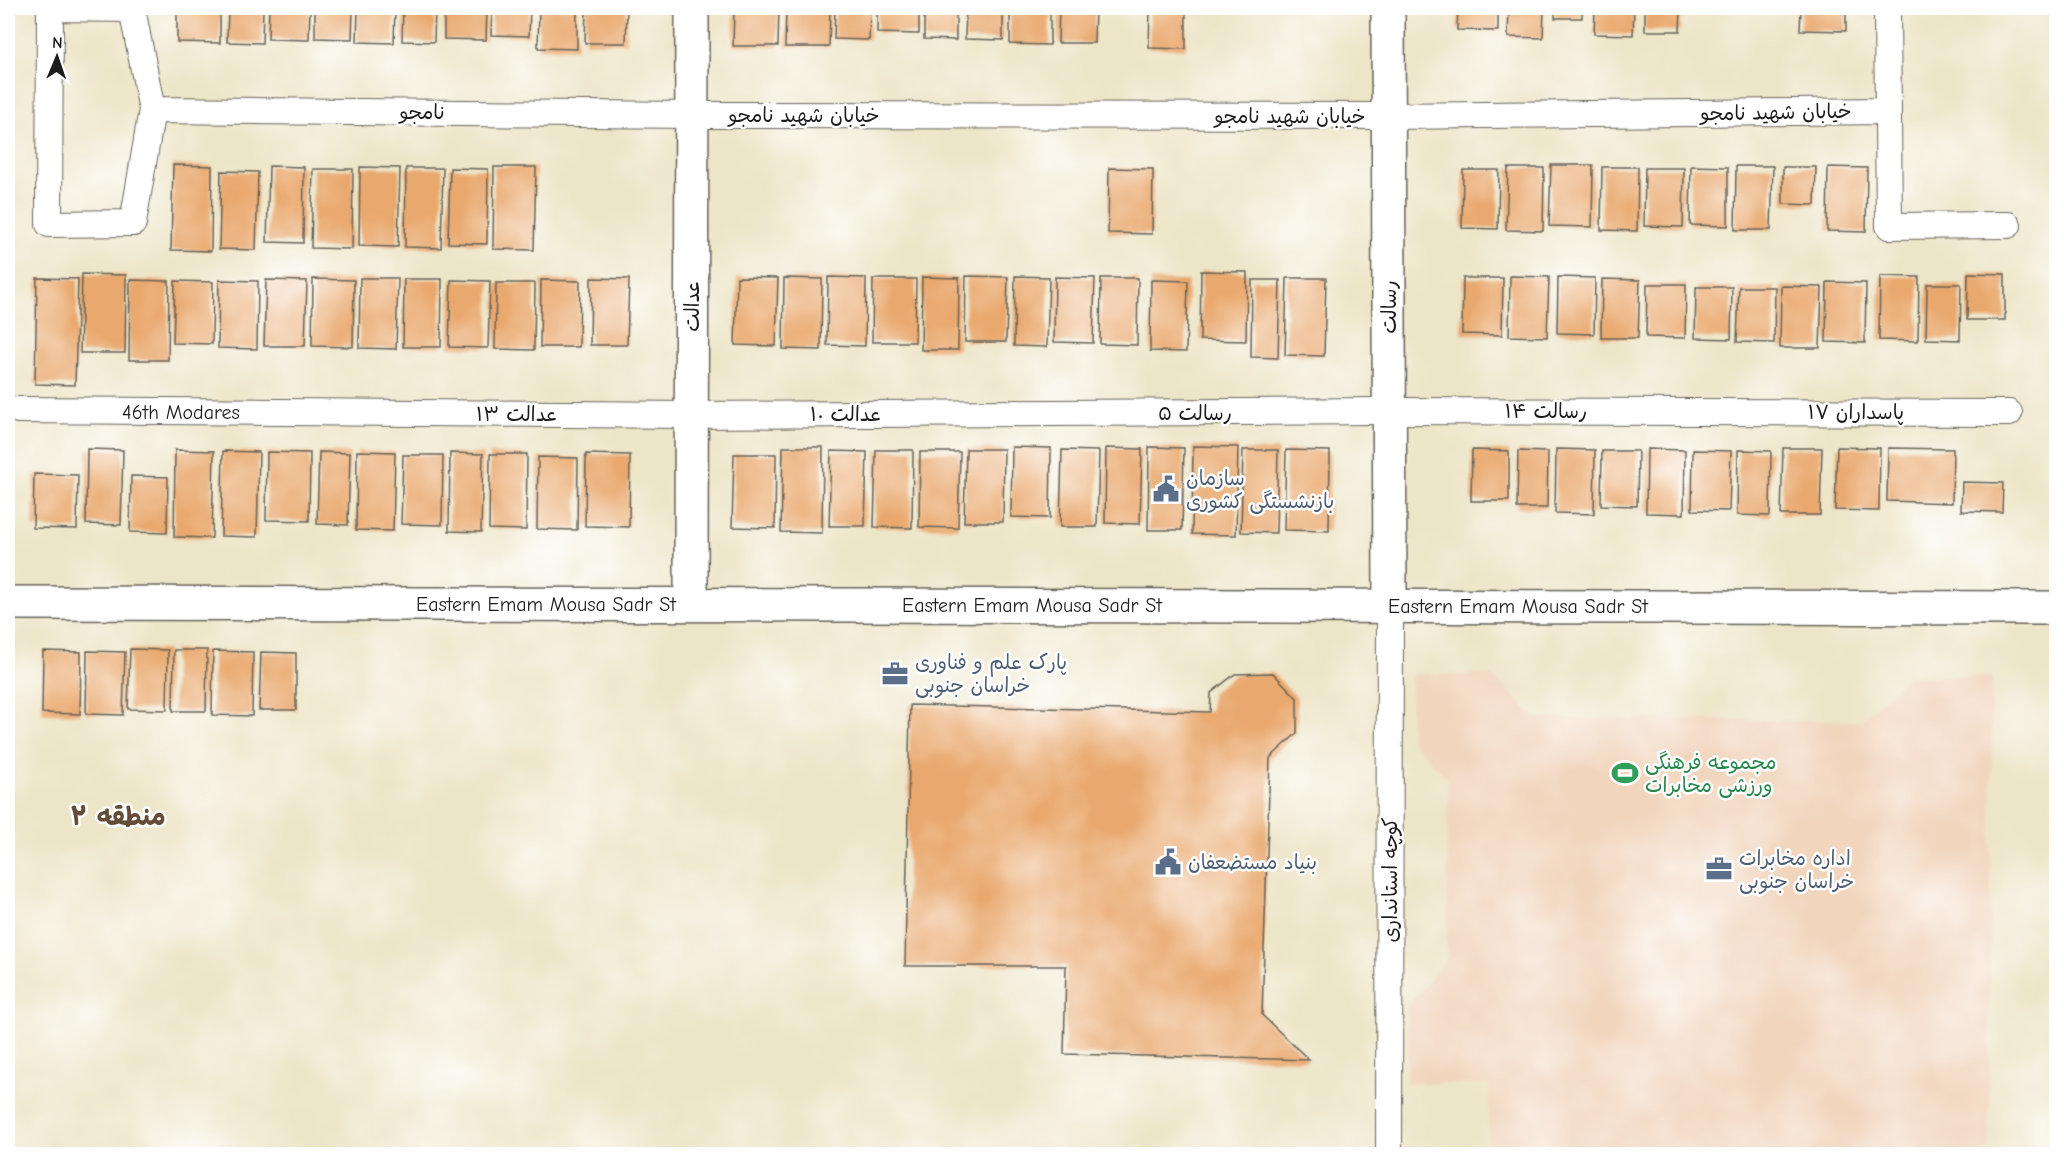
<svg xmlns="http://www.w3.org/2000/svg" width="2064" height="1162" font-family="'Comic Neue','Playpen Sans Arabic',sans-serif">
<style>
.built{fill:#f1d5bd}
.building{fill:#e9a86d}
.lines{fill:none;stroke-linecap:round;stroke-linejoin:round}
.minor-casing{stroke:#656258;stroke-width:28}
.tertiary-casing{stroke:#656258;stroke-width:36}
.minor{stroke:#fff;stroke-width:26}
.tertiary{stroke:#fff;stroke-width:33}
.labels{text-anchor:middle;stroke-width:5;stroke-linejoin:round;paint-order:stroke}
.street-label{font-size:20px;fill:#1c1c1c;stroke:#fff}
.service-label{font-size:20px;fill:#4e5e75;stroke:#fff;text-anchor:start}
.leisure-label{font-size:20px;fill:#27864d;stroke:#fff;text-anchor:start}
.district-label{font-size:26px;font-weight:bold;fill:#644d38;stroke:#fff}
</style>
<rect width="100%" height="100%" fill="#fff"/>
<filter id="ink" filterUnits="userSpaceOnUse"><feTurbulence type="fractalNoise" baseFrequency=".0167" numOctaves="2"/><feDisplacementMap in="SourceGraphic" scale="12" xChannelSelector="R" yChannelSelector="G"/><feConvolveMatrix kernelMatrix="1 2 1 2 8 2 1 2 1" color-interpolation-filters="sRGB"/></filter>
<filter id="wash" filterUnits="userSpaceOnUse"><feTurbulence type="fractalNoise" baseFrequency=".008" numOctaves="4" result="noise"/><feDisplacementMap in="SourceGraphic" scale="24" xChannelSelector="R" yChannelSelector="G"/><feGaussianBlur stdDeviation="1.35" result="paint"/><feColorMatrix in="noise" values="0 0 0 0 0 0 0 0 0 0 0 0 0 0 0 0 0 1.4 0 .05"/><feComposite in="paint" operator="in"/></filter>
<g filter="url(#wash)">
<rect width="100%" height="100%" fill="#ede5c7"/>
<path class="built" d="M 1411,674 L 1492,675 L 1536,718 L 1860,721 L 1907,676 L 1992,677 L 1989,1149 L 1980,1154 L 1488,1154 L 1489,1084 L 1407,1083 L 1408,1006 L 1447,958 L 1448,779 L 1411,741 Z"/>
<g id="blocks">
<path class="building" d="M 177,8 L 220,8 L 220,43 L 177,42 Z
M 228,8 L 263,8 L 262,43 L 227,42 Z
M 269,8 L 310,8 L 309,40 L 268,39 Z
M 315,8 L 353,8 L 352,39 L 315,38 Z
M 358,8 L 395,8 L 394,43 L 357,42 Z
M 403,8 L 435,8 L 434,42 L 402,41 Z
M 444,8 L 487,8 L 486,40 L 444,39 Z
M 492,8 L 530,8 L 529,36 L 491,35 Z
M 539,8 L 577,8 L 577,49 L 538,48 Z
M 586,8 L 627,8 L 626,43 L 585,43 Z
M 734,8 L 779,8 L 778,46 L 733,46 Z
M 786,8 L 830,8 L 829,47 L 785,47 Z
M 835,8 L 870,8 L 869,40 L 834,39 Z
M 877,8 L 919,8 L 919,34 L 877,33 Z
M 924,8 L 956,8 L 956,40 L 924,39 Z
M 966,8 L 1003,8 L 1003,40 L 965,39 Z
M 1010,8 L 1050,8 L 1050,45 L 1010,44 Z
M 1059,8 L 1095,8 L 1094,43 L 1058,43 Z
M 1150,8 L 1186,8 L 1186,49 L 1149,48 Z
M 1458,8 L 1498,8 L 1498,31 L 1457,30 Z
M 1509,8 L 1544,8 L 1543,38 L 1508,37 Z
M 1555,8 L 1582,8 L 1582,18 L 1555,18 Z
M 1595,8 L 1634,8 L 1633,35 L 1594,34 Z
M 1645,8 L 1681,8 L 1680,31 L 1645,31 Z
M 1801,8 L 1846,8 L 1846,31 L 1800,30 Z
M 173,165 L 212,166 L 211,251 L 171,250 Z
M 1551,165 L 1593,165 L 1592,227 L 1549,226 Z
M 269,166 L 304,167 L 303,243 L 267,242 Z
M 1691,166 L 1728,167 L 1728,226 L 1690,225 Z
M 1736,166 L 1773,166 L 1771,230 L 1735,230 Z
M 360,167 L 400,168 L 398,247 L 359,246 Z
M 494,167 L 536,167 L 534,250 L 493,249 Z
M 1602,167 L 1638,167 L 1637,231 L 1601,230 Z
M 1783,167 L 1816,167 L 1815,205 L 1783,204 Z
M 1828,167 L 1867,168 L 1866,232 L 1827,231 Z
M 406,168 L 443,168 L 441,248 L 405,247 Z
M 450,168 L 488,169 L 487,244 L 448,243 Z
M 1109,168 L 1153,169 L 1152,234 L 1108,233 Z
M 1508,168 L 1544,168 L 1543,231 L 1506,230 Z
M 1645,168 L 1684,168 L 1683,227 L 1644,226 Z
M 313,169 L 353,169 L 352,249 L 311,248 Z
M 1463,170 L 1499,170 L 1498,229 L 1462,228 Z
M 221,171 L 258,172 L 256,250 L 219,249 Z
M 1201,271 L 1247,272 L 1246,341 L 1200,340 Z
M 1968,273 L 2005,274 L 2005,320 L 1967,320 Z
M 82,274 L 126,275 L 125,353 L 80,353 Z
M 966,276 L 1008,277 L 1006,342 L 965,342 Z
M 1015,276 L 1049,277 L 1047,347 L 1014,346 Z
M 1510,276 L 1549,277 L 1547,337 L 1509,336 Z
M 1880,276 L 1919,277 L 1918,341 L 1879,340 Z
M 737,277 L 778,278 L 776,346 L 735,345 Z
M 828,277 L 866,278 L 865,346 L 827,345 Z
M 922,277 L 959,278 L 958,350 L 921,350 Z
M 1055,277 L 1095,278 L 1093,343 L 1054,342 Z
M 1558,277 L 1595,278 L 1594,334 L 1557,333 Z
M 37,278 L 78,279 L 75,385 L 35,384 Z
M 360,278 L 398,278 L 396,349 L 359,348 Z
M 591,278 L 629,279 L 627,345 L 590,345 Z
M 784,278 L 822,279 L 821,350 L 783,349 Z
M 1101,278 L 1138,278 L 1137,345 L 1100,344 Z
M 1287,278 L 1326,278 L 1324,356 L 1285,355 Z
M 1463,278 L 1503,278 L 1502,335 L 1462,334 Z
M 313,279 L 354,280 L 353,347 L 312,346 Z
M 404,279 L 442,279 L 441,347 L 403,347 Z
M 873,279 L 916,279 L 915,342 L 872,342 Z
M 1602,279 L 1640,280 L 1638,338 L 1601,338 Z
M 130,280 L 169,281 L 168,360 L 129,360 Z
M 219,280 L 258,281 L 257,349 L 218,348 Z
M 266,280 L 307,281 L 305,346 L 264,346 Z
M 451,280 L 490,281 L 488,348 L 449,347 Z
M 541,280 L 580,281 L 579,347 L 540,347 Z
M 1151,280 L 1188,281 L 1186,352 L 1150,351 Z
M 1252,280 L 1280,280 L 1278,358 L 1251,357 Z
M 175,281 L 213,282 L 212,344 L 173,343 Z
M 1827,282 L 1866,283 L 1865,343 L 1826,342 Z
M 496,283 L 535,283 L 534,350 L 495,349 Z
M 1647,284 L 1686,284 L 1685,338 L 1646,337 Z
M 1927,284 L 1961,284 L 1960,340 L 1926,339 Z
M 1781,286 L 1822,287 L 1820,348 L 1780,348 Z
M 1696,287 L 1732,287 L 1731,339 L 1695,338 Z
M 1739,287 L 1775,287 L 1774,343 L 1737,342 Z
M 1193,446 L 1238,447 L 1236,535 L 1192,534 Z
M 783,447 L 823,447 L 822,533 L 781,532 Z
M 1012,447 L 1051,448 L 1050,518 L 1011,517 Z
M 1149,447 L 1184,448 L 1182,530 L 1148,530 Z
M 1837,447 L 1880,448 L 1879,511 L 1835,510 Z
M 1106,448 L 1142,449 L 1140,524 L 1105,523 Z
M 1783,448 L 1822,448 L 1820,515 L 1781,515 Z
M 1888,448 L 1953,449 L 1952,503 L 1887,501 Z
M 87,449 L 123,450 L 121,525 L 86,524 Z
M 966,449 L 1004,449 L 1003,522 L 964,522 Z
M 1556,449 L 1595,450 L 1594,514 L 1555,513 Z
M 1647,449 L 1685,450 L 1684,514 L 1646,513 Z
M 175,450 L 214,451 L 212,538 L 174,537 Z
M 876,450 L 913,450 L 912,528 L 874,527 Z
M 1062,450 L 1099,451 L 1097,527 L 1060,527 Z
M 1243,450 L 1278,450 L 1276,533 L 1241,532 Z
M 1286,450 L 1330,451 L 1329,531 L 1284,530 Z
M 1472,450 L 1509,451 L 1509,501 L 1471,501 Z
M 1693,450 L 1731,451 L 1729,511 L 1692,510 Z
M 1738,450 L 1771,451 L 1770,516 L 1737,515 Z
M 223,451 L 259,452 L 257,537 L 221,536 Z
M 357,451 L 395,452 L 393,531 L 356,530 Z
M 831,451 L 867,452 L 865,526 L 829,526 Z
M 1518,451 L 1548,452 L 1547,508 L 1517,508 Z
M 1602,451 L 1638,451 L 1637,506 L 1601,505 Z
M 267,452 L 310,453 L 309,521 L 266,520 Z
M 319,452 L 350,453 L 348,525 L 317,524 Z
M 920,452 L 960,452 L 958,528 L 919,527 Z
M 450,453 L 483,454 L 481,532 L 449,531 Z
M 490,454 L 527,454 L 526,530 L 489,529 Z
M 586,454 L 630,455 L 629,527 L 585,526 Z
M 734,454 L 776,454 L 775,528 L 732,527 Z
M 403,455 L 443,455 L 442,525 L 401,524 Z
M 538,457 L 578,458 L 577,530 L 537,529 Z
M 34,474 L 78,475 L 77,529 L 33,528 Z
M 131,476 L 168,477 L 167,533 L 130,532 Z
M 1962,482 L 2003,483 L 2002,512 L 1961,511 Z
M 130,649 L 168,650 L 167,710 L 128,709 Z
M 174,650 L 207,650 L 206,711 L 173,711 Z
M 43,651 L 81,652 L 80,714 L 42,713 Z
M 87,651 L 125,652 L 123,715 L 86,714 Z
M 213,651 L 253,652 L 252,716 L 212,715 Z
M 261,652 L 296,653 L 296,710 L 259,710 Z
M 1273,673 L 1297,698 L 1297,733 L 1270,758 L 1262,1015 L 1309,1060 L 1064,1054 L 1066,966 L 905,966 L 910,705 L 1210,712 L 1211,693 L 1235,674 Z"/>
</g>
</g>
<g filter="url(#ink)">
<use href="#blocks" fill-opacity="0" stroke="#656258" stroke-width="1.5"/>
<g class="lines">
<g class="minor-casing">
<path id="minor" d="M 50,8 L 49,224 L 133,223 L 152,110 L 132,9 L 54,8
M 1887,8 L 1889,226 L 2008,225
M 152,110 L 692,115 L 1389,116 L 1888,111
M 18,410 L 692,415 L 1389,411 L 2009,413
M 1389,1154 L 1390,606"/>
</g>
<g class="tertiary-casing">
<path id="tertiary" d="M 1388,8 L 1390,606
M 8,603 L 2056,608
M 691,604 L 692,8"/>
</g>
<use href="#minor" class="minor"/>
<use href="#tertiary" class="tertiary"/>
</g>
</g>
<defs>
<g id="civic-bare" transform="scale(2.07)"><path d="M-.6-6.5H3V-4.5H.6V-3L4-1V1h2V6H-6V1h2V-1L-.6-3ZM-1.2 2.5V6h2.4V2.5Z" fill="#5c6f8a" stroke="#fff" stroke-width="2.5" paint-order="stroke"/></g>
<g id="office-bare" transform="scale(2.07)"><path d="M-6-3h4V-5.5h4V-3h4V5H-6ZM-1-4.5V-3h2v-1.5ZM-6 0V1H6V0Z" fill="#5c6f8a" stroke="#fff" stroke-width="2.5" paint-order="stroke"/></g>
<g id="stadium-bare" transform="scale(2.07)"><path d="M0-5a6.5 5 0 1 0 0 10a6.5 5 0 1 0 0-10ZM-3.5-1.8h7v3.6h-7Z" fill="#2e9e5b" stroke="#fff" stroke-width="2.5" paint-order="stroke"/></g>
</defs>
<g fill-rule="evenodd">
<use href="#civic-bare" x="1166" y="489"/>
<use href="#office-bare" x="895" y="674"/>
<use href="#stadium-bare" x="1625" y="773"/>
<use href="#civic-bare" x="1168" y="862"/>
<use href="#office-bare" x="1719" y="869"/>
</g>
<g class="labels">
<g class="street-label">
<text x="422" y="119">نامجو</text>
<text transform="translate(1776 112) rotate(-1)" y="7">خیابان شهید نامجو</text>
<text x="804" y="122">خیابان شهید نامجو</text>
<text x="1290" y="123">خیابان شهید نامجو</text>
<text transform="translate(692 306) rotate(-90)" y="7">عدالت</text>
<text transform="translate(1389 307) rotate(-90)" y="7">رسالت</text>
<text x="1546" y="418">رسالت ۱۴</text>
<text x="181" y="419">46th Modares</text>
<text x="1856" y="419">پاسداران ۱۷</text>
<text x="1195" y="420">رسالت ۵</text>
<text x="517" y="421">عدالت ۱۳</text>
<text x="846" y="421">عدالت ۱۰</text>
<text x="546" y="611">Eastern Emam Mousa Sadr St</text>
<text x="1032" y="612">Eastern Emam Mousa Sadr St</text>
<text x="1518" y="613">Eastern Emam Mousa Sadr St</text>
<text transform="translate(1390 880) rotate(-90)" y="7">کوچه استانداری</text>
</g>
<g class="service-label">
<text x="1186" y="485">سازمان<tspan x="1186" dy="23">بازنشستگی کشوری</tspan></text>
<text x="915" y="669">پارک علم و فناوری<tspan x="915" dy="23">خراسان جنوبی</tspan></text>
<text x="1739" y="865">اداره مخابرات<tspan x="1739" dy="23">خراسان جنوبی</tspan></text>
<text x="1188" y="869">بنیاد مستضعفان</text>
</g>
<g class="leisure-label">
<text x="1645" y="769">مجموعه فرهنگی<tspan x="1645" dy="23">ورزشی مخابرات</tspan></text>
</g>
<g class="district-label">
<text x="118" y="825">منطقه ۲</text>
</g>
</g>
<rect width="2064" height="1162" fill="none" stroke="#fff" stroke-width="30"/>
<g transform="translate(57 57) rotate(2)" stroke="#ffffff" stroke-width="4.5" paint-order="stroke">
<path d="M0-4.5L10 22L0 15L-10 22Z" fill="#1c1c1c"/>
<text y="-9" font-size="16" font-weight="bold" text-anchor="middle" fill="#1c1c1c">N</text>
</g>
</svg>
